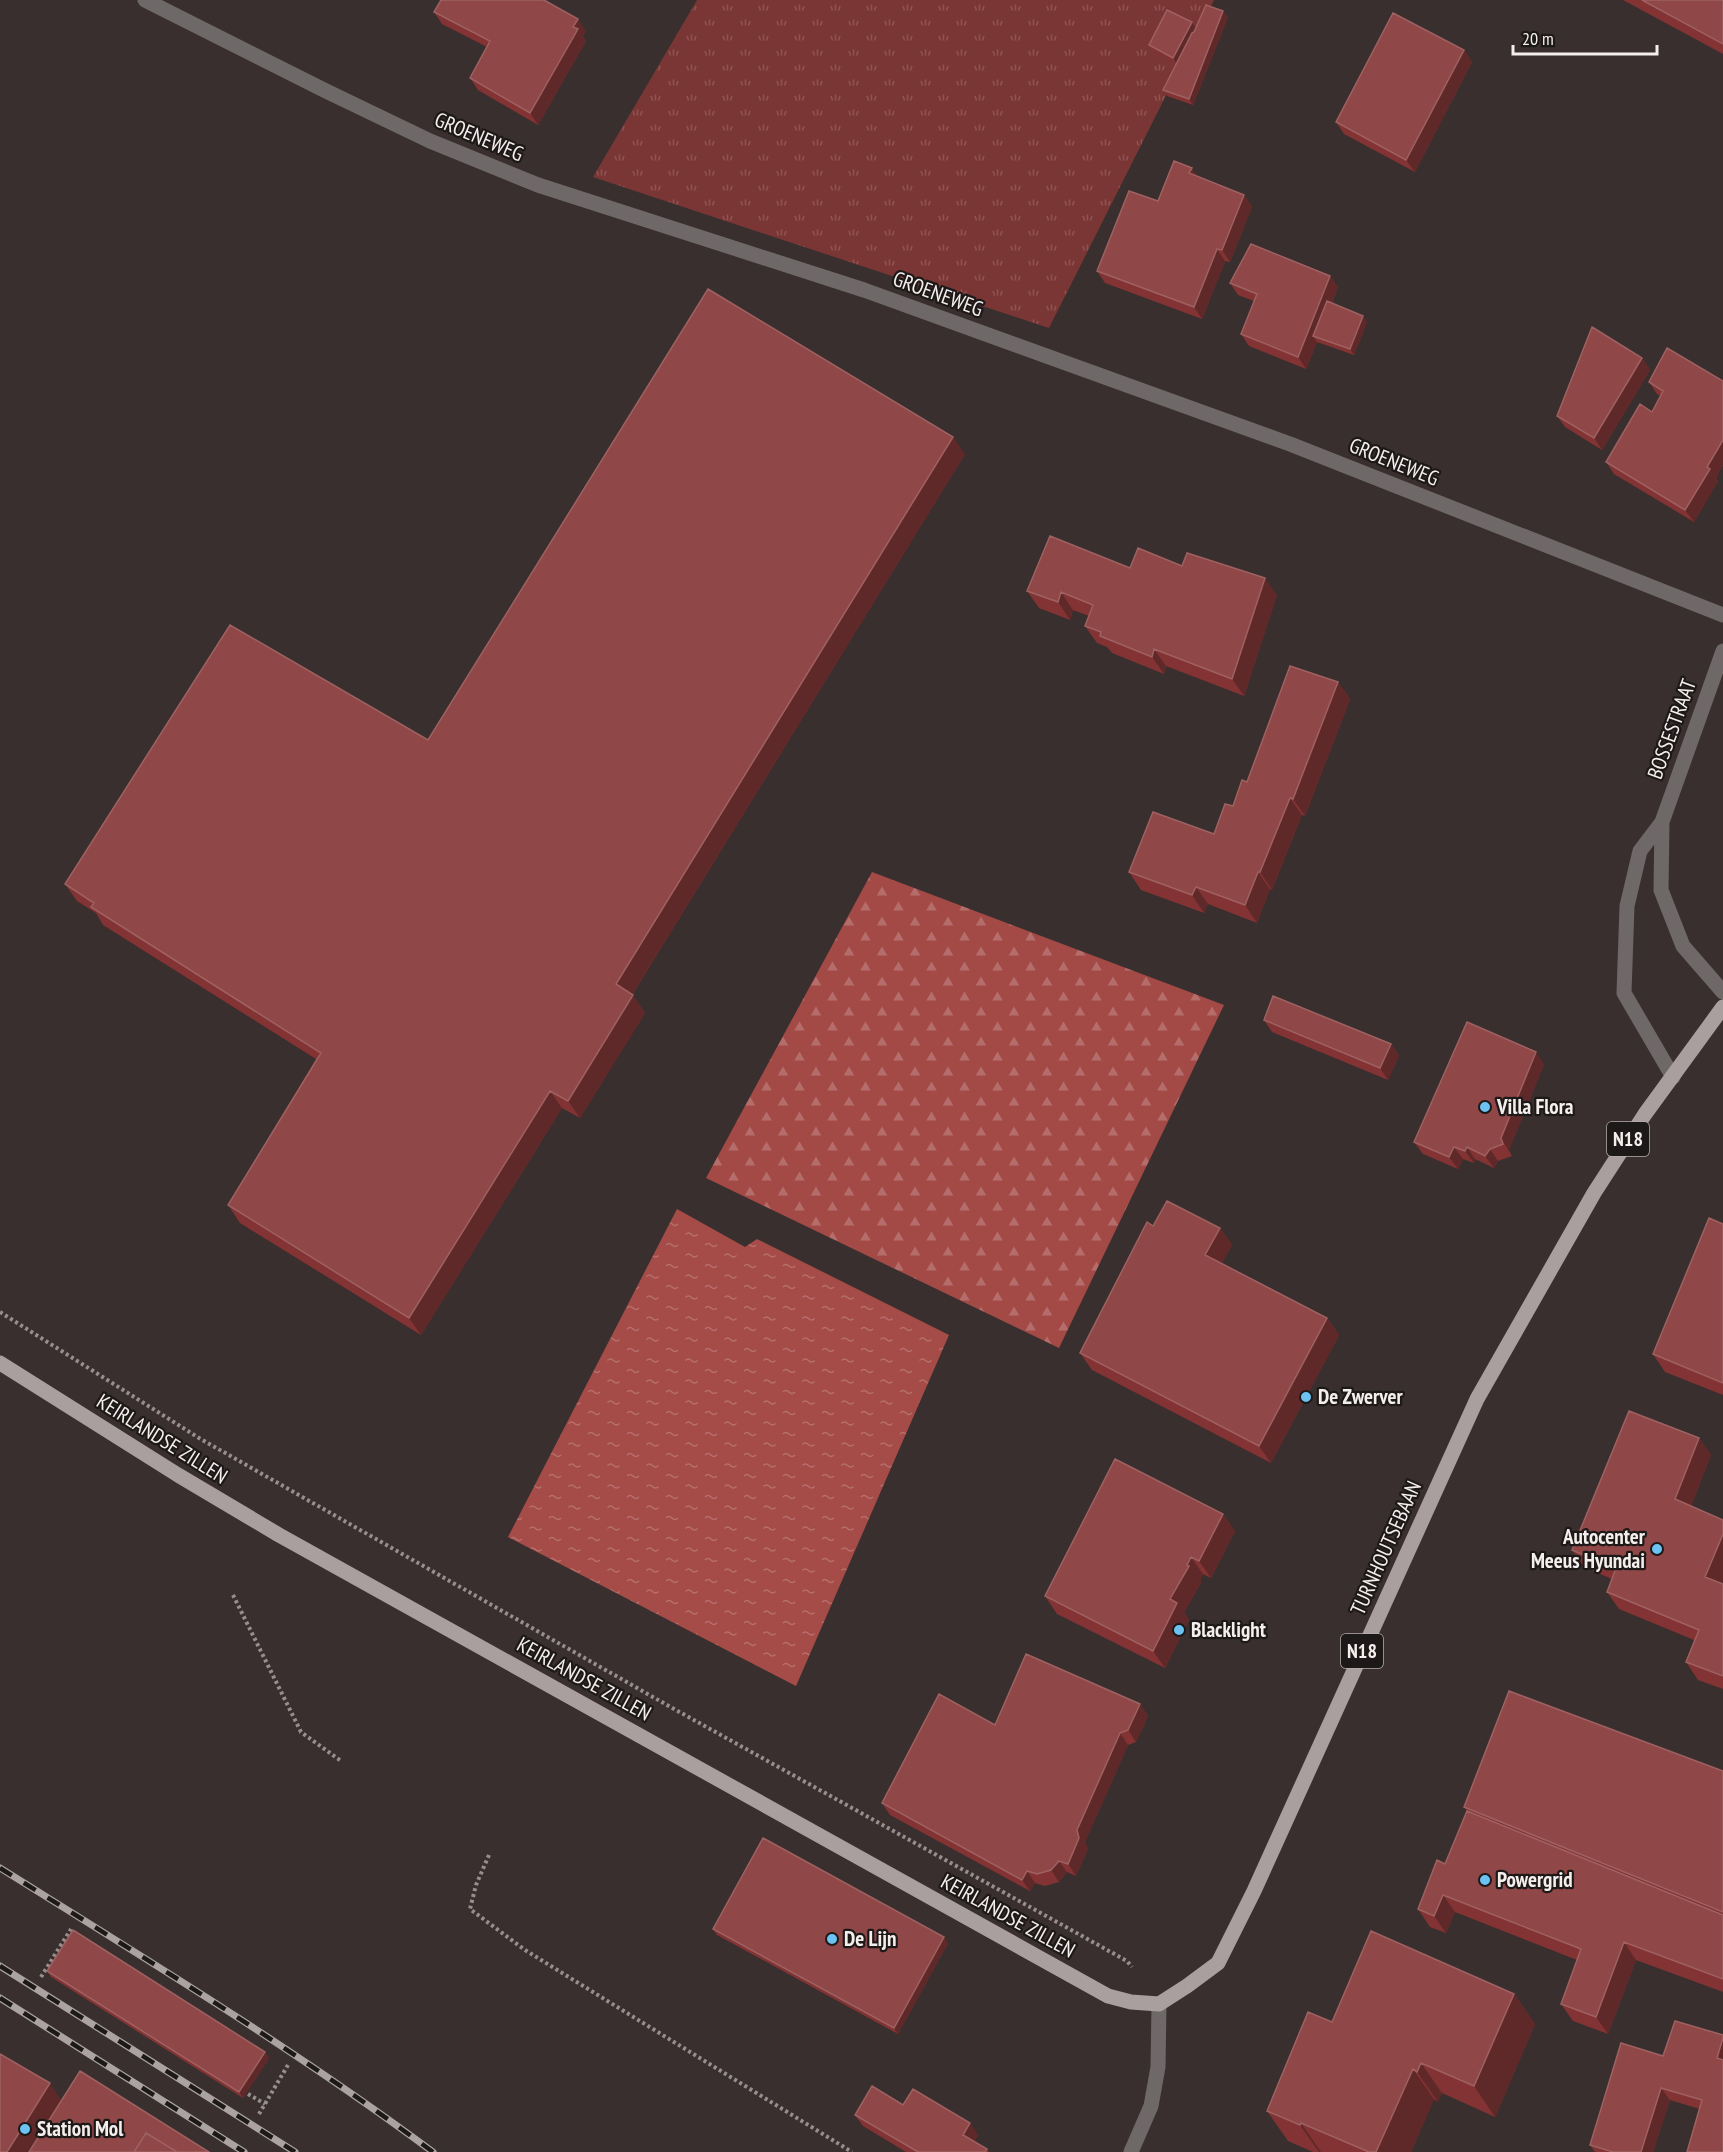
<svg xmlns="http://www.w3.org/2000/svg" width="1723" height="2152" font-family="'PT Sans Narrow',sans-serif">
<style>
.grass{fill:url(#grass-tufts)}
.forest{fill:url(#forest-firs)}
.water{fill:url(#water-ripples)}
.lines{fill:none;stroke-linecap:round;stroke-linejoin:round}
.path{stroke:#978f8e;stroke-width:4;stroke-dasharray:3 3;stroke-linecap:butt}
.minor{stroke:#6e6968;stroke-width:15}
.tertiary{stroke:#6e6968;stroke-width:15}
.primary{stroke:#a99f9e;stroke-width:15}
.rail-casing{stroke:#aba3a2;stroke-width:7}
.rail{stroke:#1d1918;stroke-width:4.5;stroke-dasharray:14;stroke-linecap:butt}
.wall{fill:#833333}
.shaded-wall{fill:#602929}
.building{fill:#8f4747;stroke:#9f6161;stroke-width:1.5}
.poi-dot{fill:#6cc3f2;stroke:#1d1918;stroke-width:2}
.labels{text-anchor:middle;stroke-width:4.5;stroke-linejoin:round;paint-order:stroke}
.shield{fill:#1d1918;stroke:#b4aead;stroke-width:1.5}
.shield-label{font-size:20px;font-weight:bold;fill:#f4eeed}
.street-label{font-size:21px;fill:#f4eeed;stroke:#1d1918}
.poi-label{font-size:21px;font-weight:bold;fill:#f4eeed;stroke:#1d1918;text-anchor:start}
</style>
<defs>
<pattern id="grass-tufts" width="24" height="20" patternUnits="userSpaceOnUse" patternTransform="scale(1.5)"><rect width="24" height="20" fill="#7a3634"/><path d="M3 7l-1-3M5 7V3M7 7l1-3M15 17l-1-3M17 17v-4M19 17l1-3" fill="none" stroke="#8e5352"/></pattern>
<pattern id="forest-firs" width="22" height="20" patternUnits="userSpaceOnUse" patternTransform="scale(1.5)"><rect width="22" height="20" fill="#a34a47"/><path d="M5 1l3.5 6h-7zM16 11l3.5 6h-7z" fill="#b56d6b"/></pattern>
<pattern id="water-ripples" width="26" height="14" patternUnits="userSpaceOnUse" patternTransform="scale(1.5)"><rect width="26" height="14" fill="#a54c48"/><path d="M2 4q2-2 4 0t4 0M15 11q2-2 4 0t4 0" fill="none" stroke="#b66f6c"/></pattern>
</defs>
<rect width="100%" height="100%" fill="#392f2e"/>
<path class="grass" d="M 697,0 L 1214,0 L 1049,328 L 593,177 Z"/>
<path class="forest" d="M 872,872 L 1224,1005 L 1059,1348 L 706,1178 Z"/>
<path class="water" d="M 677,1209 L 745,1247 L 757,1239 L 949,1335 L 796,1686 L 508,1537 Z"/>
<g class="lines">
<path class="path" d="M 0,1312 L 199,1438 L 667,1705 L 1127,1961 L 1132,1967
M 233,1595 L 301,1732 L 341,1761
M 489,1855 L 476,1885 L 470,1909 L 525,1950 L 852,2152
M 41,1977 L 71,1929
M 248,2094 L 265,2104
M 259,2114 L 288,2065"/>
<path class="minor" d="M 145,0 L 326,91 L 430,141 L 538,185 L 864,290 L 1290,444 L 1723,615
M 1723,651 L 1662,822 L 1661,890 L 1683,946 L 1723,992
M 1662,822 L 1640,851 L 1627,906 L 1624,993 L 1673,1077"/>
<path class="tertiary" d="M 1131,2152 L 1151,2106 L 1158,2067 L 1159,2004"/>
<path class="primary" d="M 0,1363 L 178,1475 L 279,1535 L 1108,1996 L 1131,2002 L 1159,2004 L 1187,1986 L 1218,1963 L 1254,1891 L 1477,1399 L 1594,1193 L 1645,1114 L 1723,1007"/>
<g class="rail-casing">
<path id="rail" d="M 0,1868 C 146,1959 294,2049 433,2152
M 0,1966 L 295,2152
M 0,1998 L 244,2152"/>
</g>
<use href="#rail" class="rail"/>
</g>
<path class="wall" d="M 1623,0 L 1723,0 L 1723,54 L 1636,7 Z
M 434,12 L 586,31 L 583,36 L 586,41 L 538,125 L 478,90 L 470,78 L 487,47 L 442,24 Z
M 1228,17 L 1193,105 L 1167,96 L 1163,90 L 1176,63 L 1154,51 L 1149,45 L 1196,28 L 1193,33 Z
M 1464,50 L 1472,62 L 1415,172 L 1344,134 L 1336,122 Z
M 1198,177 L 1244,195 L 1252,207 L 1230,262 L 1225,261 L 1202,319 L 1105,283 L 1097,271 L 1158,201 Z
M 1330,276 L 1338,287 L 1332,303 L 1367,322 L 1354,355 L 1317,342 L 1306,369 L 1249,346 L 1241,334 L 1254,301 L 1238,295 L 1230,283 Z
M 1642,358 L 1650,370 L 1602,450 L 1565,427 L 1557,416 Z
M 1723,381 L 1723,465 L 1716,478 L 1718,481 L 1694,522 L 1614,474 L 1606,462 L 1652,412 L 1661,396 L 1657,394 L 1649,382 Z
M 965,454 L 632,995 L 645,1013 L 580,1118 L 562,1108 L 421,1335 L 240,1223 L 228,1205 L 316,1059 L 103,925 L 96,913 L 77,901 L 65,884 L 428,740 Z
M 1182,566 L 1277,595 L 1244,696 L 1166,666 L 1164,674 L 1112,653 L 1107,647 L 1097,643 L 1085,626 L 1089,616 L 1073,610 L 1070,620 L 1039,608 L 1027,591 L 1130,568 Z
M 1338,682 L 1350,699 L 1305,816 L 1302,815 L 1272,890 L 1270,889 L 1257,923 L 1208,904 L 1204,913 L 1141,890 L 1129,872 L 1214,834 L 1233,806 L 1247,782 Z
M 1264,1020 L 1391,1044 L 1399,1056 L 1388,1080 L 1272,1032 Z
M 1544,1064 L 1509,1150 L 1512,1156 L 1498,1161 L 1494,1168 L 1475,1159 L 1474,1163 L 1463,1159 L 1458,1169 L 1423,1154 L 1414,1142 Z
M 1723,1224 L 1723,1395 L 1665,1372 L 1653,1354 Z
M 1153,1226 L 1220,1228 L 1232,1245 L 1222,1263 L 1327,1318 L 1339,1335 L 1271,1463 L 1092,1370 L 1080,1353 Z
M 1699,1438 L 1711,1455 L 1691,1506 L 1723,1520 L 1723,1580 L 1722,1583 L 1723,1584 L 1723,1689 L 1698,1680 L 1686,1662 L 1694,1640 L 1619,1609 L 1607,1592 L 1612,1579 L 1584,1567 L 1572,1550 Z
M 1223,1514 L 1235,1531 L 1211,1578 L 1203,1574 L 1200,1581 L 1201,1583 L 1184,1612 L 1189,1620 L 1165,1668 L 1057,1614 L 1045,1596 Z
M 1140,1704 L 1148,1716 L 1136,1742 L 1128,1745 L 1085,1842 L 1088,1849 L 1076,1876 L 1067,1872 L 1059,1882 L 1045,1886 L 1035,1883 L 1030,1891 L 890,1815 L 882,1803 L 995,1725 Z
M 1723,1771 L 1723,1992 L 1636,1960 L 1608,2034 L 1573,2021 L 1561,2004 L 1577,1960 L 1455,1912 L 1446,1933 L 1430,1927 L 1418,1909 L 1445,1864 L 1467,1811 L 1464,1807 Z
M 713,1929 L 948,1943 L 898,2034 L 717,1935 Z
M 47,1971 L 265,2052 L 269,2058 L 243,2098 L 51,1977 Z
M 1514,1994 L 1535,2024 L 1495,2117 L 1442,2093 L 1438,2102 L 1434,2099 L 1411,2152 L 1313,2152 L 1288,2141 L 1267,2111 L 1332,2022 Z
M 1723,2035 L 1700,2109 L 1670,2100 L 1653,2152 L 1595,2152 L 1590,2145 L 1663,2056 Z
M 903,2105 L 978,2135 L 974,2142 L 987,2149 L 989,2152 L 906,2152 L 863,2126 L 855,2115 Z"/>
<path class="shaded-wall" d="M 1223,11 L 1228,17 L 1193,105 L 1189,99 Z
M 578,19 L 586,31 L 583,36 L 586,41 L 538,125 L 530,113 L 573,27 Z
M 1192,22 L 1196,28 L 1177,64 L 1173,58 Z
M 1464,50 L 1472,62 L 1415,172 L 1406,160 Z
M 1192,168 L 1200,180 L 1189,173 Z
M 1244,195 L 1252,207 L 1230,262 L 1222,250 Z
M 1217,249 L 1225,261 L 1202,319 L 1194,307 Z
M 1330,276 L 1338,287 L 1318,338 L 1313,336 L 1317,342 L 1306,369 L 1298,357 Z
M 1363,316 L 1367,322 L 1354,355 L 1350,349 Z
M 1642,358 L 1650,370 L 1602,450 L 1594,438 Z
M 953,437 L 965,454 L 628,1001 L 616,984 Z
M 1723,440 L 1723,465 L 1716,478 L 1718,481 L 1694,522 L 1685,510 L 1707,467 Z
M 1265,578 L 1277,595 L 1244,696 L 1232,679 Z
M 1061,592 L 1073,610 L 1070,620 L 1058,602 Z
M 1154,649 L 1166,666 L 1164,674 L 1152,657 Z
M 1338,682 L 1350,699 L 1305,816 L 1293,799 Z
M 1290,798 L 1302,815 L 1272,890 L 1260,872 Z
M 1258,872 L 1270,889 L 1257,923 L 1245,905 Z
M 1196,887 L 1208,904 L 1204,913 L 1192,895 Z
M 633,995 L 645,1013 L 580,1118 L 568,1101 Z
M 1391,1044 L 1399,1056 L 1388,1080 L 1380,1068 Z
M 1536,1052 L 1544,1064 L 1509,1150 L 1512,1156 L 1501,1138 Z
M 550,1091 L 562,1108 L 421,1335 L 409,1318 Z
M 1454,1147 L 1463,1159 L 1458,1169 L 1449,1157 Z
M 1467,1147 L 1475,1159 L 1474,1163 L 1465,1151 Z
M 1490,1149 L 1498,1161 L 1494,1168 L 1485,1156 Z
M 1220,1228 L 1232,1245 L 1217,1272 L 1205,1255 Z
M 1327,1318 L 1339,1335 L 1271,1463 L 1259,1446 Z
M 1699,1438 L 1711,1455 L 1687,1516 L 1675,1499 Z
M 1223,1514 L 1235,1531 L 1211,1578 L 1199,1561 Z
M 1723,1534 L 1723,1580 L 1717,1594 L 1705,1577 Z
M 1191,1557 L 1203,1574 L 1200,1581 L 1201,1583 L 1184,1612 L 1189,1620 L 1165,1668 L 1153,1651 L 1170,1599 Z
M 1140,1704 L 1148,1716 L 1136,1742 L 1128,1730 Z
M 1120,1733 L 1128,1745 L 1085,1842 L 1088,1849 L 1076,1876 L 1068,1864 L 1077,1830 Z
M 1059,1861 L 1067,1872 L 1059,1882 L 1051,1870 Z
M 1027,1871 L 1035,1883 L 1030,1891 L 1022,1880 Z
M 1443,1895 L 1455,1912 L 1446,1933 L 1434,1916 Z
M 944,1937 L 948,1943 L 898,2034 L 894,2028 Z
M 1624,1942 L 1636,1960 L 1608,2034 L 1596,2017 Z
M 1514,1994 L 1535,2024 L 1495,2117 L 1474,2086 Z
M 1723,2038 L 1723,2066 L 1717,2058 Z
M 265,2052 L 269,2058 L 243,2098 L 239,2092 Z
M 1421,2063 L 1442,2093 L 1438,2102 L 1417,2072 Z
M 1413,2069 L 1434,2099 L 1411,2152 L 1376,2152 Z
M 50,2083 L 65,2106 L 36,2152 L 7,2152 Z
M 1661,2088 L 1670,2100 L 1653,2152 L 1641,2152 Z
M 970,2123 L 978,2135 L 971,2147 L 963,2135 Z
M 1301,2123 L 1321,2152 L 1319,2152 L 1300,2125 Z"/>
<path class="building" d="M 441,0 L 544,0 L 578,19 L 573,27 L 578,29 L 530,113 L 470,78 L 490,41 L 434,12 Z
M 1642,0 L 1723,0 L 1723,44 Z
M 1206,5 L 1223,11 L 1189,99 L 1163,90 L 1192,33 L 1194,32 Z
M 1167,10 L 1192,22 L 1173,58 L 1149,45 Z
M 1393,13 L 1464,50 L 1406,160 L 1336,122 Z
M 1174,161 L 1192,168 L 1189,173 L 1244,195 L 1222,250 L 1217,249 L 1194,307 L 1097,271 L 1129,191 L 1158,201 Z
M 1251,244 L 1330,276 L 1298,357 L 1241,334 L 1257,294 L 1230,283 Z
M 708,289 L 953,437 L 616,984 L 633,995 L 568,1101 L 550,1091 L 409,1318 L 228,1205 L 321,1053 L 91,907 L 94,903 L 65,884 L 230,625 L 428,740 Z
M 1327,301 L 1363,316 L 1350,349 L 1313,336 Z
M 1592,327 L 1642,358 L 1594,438 L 1557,416 Z
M 1667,348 L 1723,381 L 1723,440 L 1707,467 L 1710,469 L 1685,510 L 1606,462 L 1640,404 L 1652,412 L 1663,391 L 1649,382 Z
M 1050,536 L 1130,568 L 1138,548 L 1182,566 L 1187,553 L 1265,578 L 1232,679 L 1154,649 L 1152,657 L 1100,636 L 1101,632 L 1085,626 L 1093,605 L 1061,592 L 1058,602 L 1027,591 Z
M 1290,666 L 1338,682 L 1293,799 L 1290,798 L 1260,872 L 1258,872 L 1245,905 L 1196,887 L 1192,895 L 1129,872 L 1153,812 L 1214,834 L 1225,804 L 1233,806 L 1242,780 L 1247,782 Z
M 1273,996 L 1391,1044 L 1380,1068 L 1264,1020 Z
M 1467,1022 L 1536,1052 L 1501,1138 L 1503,1144 L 1490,1149 L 1485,1156 L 1467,1147 L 1465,1151 L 1454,1147 L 1449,1157 L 1414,1142 Z
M 1167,1201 L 1220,1228 L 1205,1255 L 1327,1318 L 1259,1446 L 1080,1353 L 1147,1222 L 1153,1226 Z
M 1709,1218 L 1723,1224 L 1723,1383 L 1653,1354 Z
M 1629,1411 L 1699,1438 L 1675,1499 L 1723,1520 L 1723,1534 L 1705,1577 L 1723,1584 L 1723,1676 L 1686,1662 L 1699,1630 L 1607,1592 L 1616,1568 L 1572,1550 Z
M 1115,1459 L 1223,1514 L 1199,1561 L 1191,1557 L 1187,1565 L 1189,1566 L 1170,1599 L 1177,1603 L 1153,1651 L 1045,1596 Z
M 1026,1654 L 1140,1704 L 1128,1730 L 1120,1733 L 1077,1830 L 1079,1838 L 1068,1864 L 1059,1861 L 1051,1870 L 1037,1874 L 1027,1871 L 1022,1880 L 882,1803 L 939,1694 L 995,1725 Z
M 1509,1691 L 1723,1771 L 1723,1912 L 1464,1807 Z
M 1467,1811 L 1723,1915 L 1723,1979 L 1624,1942 L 1596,2017 L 1561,2004 L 1581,1949 L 1443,1895 L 1434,1916 L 1418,1909 L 1437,1860 L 1445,1864 Z
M 763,1838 L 944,1937 L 894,2028 L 713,1929 Z
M 73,1930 L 265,2052 L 239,2092 L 47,1971 Z
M 1371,1931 L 1514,1994 L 1474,2086 L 1421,2063 L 1417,2072 L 1413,2069 L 1376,2152 L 1369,2152 L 1301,2123 L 1300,2125 L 1267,2111 L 1308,2012 L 1332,2022 Z
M 1675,2021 L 1723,2035 L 1723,2038 L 1717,2058 L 1723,2060 L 1723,2152 L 1687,2152 L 1702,2100 L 1661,2088 L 1641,2152 L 1613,2152 L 1590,2145 L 1621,2043 L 1663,2056 Z
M 0,2054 L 50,2083 L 7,2152 L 0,2152 Z
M 80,2071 L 209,2152 L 177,2152 L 146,2133 L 134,2152 L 29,2152 Z
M 872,2086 L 903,2105 L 913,2089 L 970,2123 L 963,2135 L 987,2149 L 985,2152 L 918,2152 L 855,2115 Z
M 146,2133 L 177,2152 L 134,2152 Z"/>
<g class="poi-dot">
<circle cx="1485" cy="1107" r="6"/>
<circle cx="1306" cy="1397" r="6"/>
<circle cx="1657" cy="1549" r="6"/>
<circle cx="1179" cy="1630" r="6"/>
<circle cx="1485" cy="1880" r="6"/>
<circle cx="832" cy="1939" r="6"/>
<circle cx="25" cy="2129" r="6"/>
</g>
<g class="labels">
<g class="shield">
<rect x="1607" y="1122" width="42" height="34" rx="4.5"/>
<rect x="1341" y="1634" width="42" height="34" rx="4.5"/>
</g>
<g class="shield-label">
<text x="1628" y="1146">N18</text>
<text x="1362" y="1658">N18</text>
</g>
<g class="street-label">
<text transform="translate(479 137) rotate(23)" y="7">GROENEWEG</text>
<text transform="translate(938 294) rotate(20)" y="7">GROENEWEG</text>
<text transform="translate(1394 462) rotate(22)" y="7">GROENEWEG</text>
<text transform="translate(1672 729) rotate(-70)" y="7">BOSSESTRAAT</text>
<text transform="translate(162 1439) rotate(32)" y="7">KEIRLANDSE ZILLEN</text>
<text transform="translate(1386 1548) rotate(-66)" y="7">TURNHOUTSEBAAN</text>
<text transform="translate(584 1679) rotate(29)" y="7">KEIRLANDSE ZILLEN</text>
<text transform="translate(1008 1916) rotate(29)" y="7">KEIRLANDSE ZILLEN</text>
</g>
<g class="poi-label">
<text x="1497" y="1114">Villa Flora</text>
<text x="1318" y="1404">De Zwerver</text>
<text x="1645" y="1544" text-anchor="end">Autocenter<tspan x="1645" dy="24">Meeus Hyundai</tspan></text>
<text x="1191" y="1637">Blacklight</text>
<text x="1497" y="1887">Powergrid</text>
<text x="844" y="1946">De Lijn</text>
<text x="37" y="2136">Station Mol</text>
</g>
</g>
<path d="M1513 45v9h144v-9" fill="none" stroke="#f4eeed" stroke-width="3"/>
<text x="1522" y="45" font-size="18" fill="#f4eeed" stroke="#1d1918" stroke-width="4.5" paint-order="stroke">20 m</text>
</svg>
